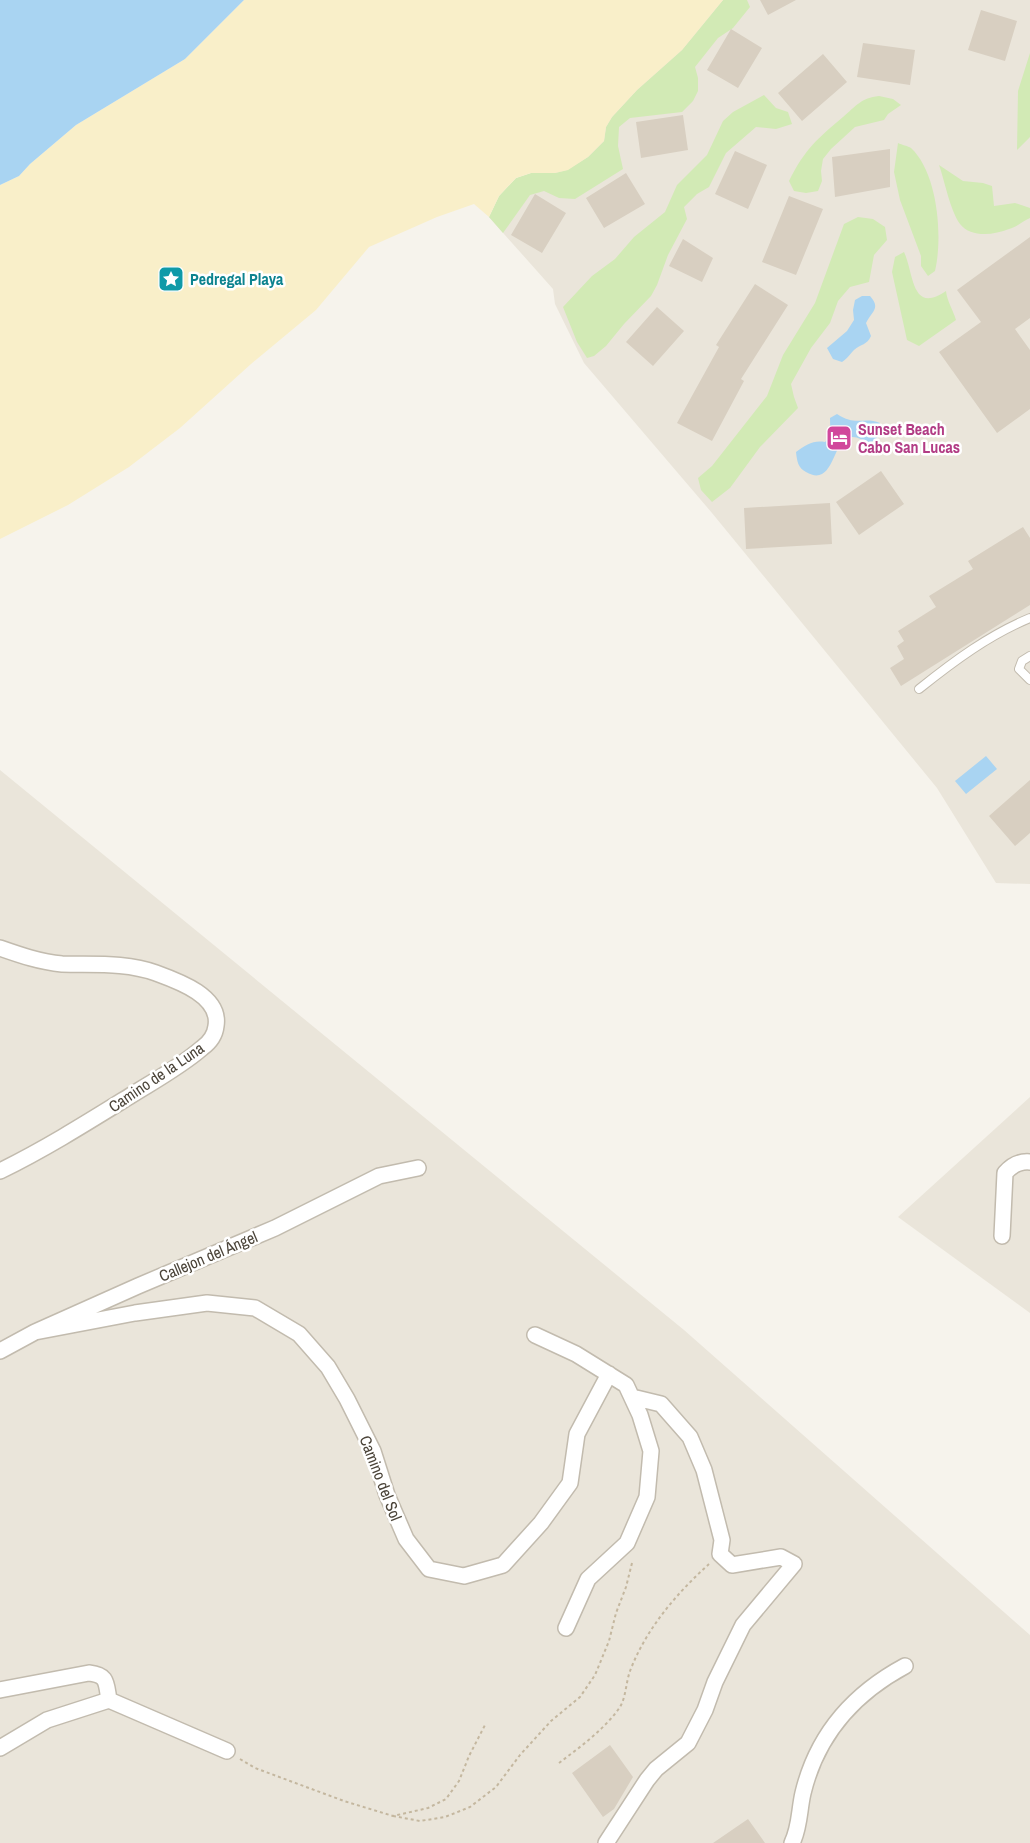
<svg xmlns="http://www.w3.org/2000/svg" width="1030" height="1843" font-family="'Archivo Narrow',sans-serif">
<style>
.residential{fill:#eae5da}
.green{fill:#d2eab5}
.sand{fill:#f9efc9}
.water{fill:#a9d4f2}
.building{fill:#d8cfc1}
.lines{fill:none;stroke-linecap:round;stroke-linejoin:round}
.lane-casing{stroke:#c2bbae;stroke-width:10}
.street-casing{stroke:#c2bbae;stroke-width:18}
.path{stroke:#c4b79f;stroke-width:2;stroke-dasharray:3 3;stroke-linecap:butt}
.lane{stroke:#fff;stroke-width:8}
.street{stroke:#fff;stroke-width:15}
.labels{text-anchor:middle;stroke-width:5;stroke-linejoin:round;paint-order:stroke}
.culture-label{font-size:16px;font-weight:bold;fill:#0d838f;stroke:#fff;text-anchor:start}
.hotel-label{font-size:16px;font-weight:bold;fill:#b23c85;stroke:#fff;text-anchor:start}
.street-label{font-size:16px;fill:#4b4439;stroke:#fff}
</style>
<rect width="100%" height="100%" fill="#f6f3ec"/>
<path class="residential" d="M 723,0 L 1030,0 L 1030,884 L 996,883 L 937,788 L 712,513 L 584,363 L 555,304 L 553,289 L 489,217 Z
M 0,770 L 684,1330 L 1030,1635 L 1030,1843 L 0,1843 Z
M 1030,1097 L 1030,1313 L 898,1217 Z"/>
<path class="green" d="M 723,0 L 747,0 L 750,7 L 733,28 L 718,38 L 695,67 L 698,78 L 698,91 L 693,101 L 682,112 L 630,118 L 619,127 L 618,146 L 623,169 L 575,199 L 559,198 L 544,191 L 530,195 L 503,233 L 489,217 L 499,196 L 516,178 L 531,173 L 555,173 L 567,170 L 588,157 L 604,141 L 606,127 L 612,117 L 637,90 L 682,50 Z
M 1030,53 L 1030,137 L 1017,150 L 1018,91 Z
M 764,95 L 776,108 L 788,112 L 792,124 L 776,129 L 756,127 L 726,153 L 709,187 L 697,194 L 684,207 L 687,219 L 668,255 L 657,285 L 651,296 L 624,324 L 606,346 L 594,356 L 587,358 L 577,342 L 563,307 L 592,276 L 615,259 L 634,237 L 665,212 L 677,185 L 707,155 L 723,121 L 733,112 Z
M 879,96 L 893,99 L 901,105 L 888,114 L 884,120 L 855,127 L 831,149 L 823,159 L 821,171 L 822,181 L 818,191 L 806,193 L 794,191 L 789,181 C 805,149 817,139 843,117 C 856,106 861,98 879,96 Z
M 898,143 C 902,145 908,146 911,148 C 938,173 943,237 935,271 L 928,276 L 921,266 L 921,256 L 900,200 L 894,172 Z
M 939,165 L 963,181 L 983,183 L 992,186 L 994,206 L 1015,203 L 1030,208 L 1030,218 C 1023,221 1017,227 1009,229 C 994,235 971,238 960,224 C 950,210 945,182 939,165 Z
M 858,217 L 873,219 L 885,227 L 887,240 L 874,255 L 869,282 L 850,287 L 838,301 L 830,323 L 811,348 L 791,384 L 794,397 L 798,408 L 760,447 L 730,488 L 712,502 L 701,490 L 698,478 L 712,466 L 767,396 L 783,355 L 815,303 L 844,224 Z
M 904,252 C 914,273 911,315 946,291 C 947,301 953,310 956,320 L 919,346 L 907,340 L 892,272 L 895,257 Z"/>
<path class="sand" d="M 244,0 L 723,0 L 682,50 L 637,90 L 612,117 L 606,127 L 604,141 L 588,157 L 568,170 L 555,173 L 531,173 L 516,178 L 499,196 L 489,217 L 474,204 L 437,217 L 369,247 L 316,310 L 251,364 L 180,428 L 129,467 L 68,505 L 0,539 L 0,185 L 19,176 L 30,164 L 76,125 L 185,59 Z"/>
<path class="water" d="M 0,0 L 244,0 L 185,59 L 76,125 L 30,164 L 19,176 L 0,185 Z
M 862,296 L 870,296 C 881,308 872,311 866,323 L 871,336 C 867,345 861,344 854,350 C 850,354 848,358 842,362 L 833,359 L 827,348 L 847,331 L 854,320 L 853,310 L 855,300 Z
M 837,414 C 857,427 863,416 880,423 C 881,433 879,439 869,443 C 861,440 856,435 847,438 C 833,443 833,488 806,472 C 798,468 797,461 796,452 C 806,445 813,440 825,442 C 832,436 830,427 830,418 Z
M 986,756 L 997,769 L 966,794 L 955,781 Z"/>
<path class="building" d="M 760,0 L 796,0 L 768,15 Z
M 981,10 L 1017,21 L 1005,61 L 968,50 Z
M 731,29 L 762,48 L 738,88 L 707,70 Z
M 863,43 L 915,50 L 910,85 L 857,77 Z
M 823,54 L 847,82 L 802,121 L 778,93 Z
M 683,115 L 688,150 L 641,158 L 636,122 Z
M 890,149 L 890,187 L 835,197 L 832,157 Z
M 735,151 L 767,165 L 748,209 L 715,194 Z
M 626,173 L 645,204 L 604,228 L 586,198 Z
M 535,194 L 566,213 L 542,253 L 511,235 Z
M 789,196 L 823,209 L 796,275 L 762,262 Z
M 1030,237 L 1030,318 L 1015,329 L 1030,350 L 1030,409 L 997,433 L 939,352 L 981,322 L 957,290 Z
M 683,239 L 713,258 L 702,282 L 669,266 Z
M 755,284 L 788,305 L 741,379 L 744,381 L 712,441 L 677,423 L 719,347 L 716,345 Z
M 657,307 L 684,331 L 653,366 L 626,342 Z
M 881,471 L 904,504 L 859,535 L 836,502 Z
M 830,503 L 832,544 L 746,549 L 744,508 Z
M 1023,527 L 1030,538 L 1030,605 L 901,686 L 890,668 L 904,659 L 897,646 L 904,641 L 898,631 L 936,607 L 929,596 L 973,569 L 968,561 Z
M 1030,780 L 1030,833 L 1015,846 L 989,816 Z
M 610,1745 L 633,1777 L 614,1809 L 603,1817 L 572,1773 Z
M 748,1819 L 765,1843 L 713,1843 Z"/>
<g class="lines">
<g class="lane-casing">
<path id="lane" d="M 1030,656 L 1022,661 L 1019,669 L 1030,680
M 919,689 C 954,661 989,635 1030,618"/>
</g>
<g class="street-casing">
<path id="street" d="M 0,948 C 20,955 40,962 62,964 C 93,965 126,962 156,973 C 178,981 221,996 216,1026 C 215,1035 209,1043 202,1048 C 180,1067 154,1081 130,1096 C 88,1122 45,1149 0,1171
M 1002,1236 L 1005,1173 C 1012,1165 1020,1161 1030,1162
M 35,1332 L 135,1313 L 207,1303 L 255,1308 L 299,1334 L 328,1367 L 347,1399 L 373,1451 L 387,1495 L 406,1539 L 429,1569 L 464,1576 L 503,1565 L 541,1523 L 570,1483 L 577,1434 L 609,1374
M 535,1335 L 576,1354 L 626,1385 L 640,1415 L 651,1451 L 647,1497 L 627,1543 L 588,1579 L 566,1628
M 0,1351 L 35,1332 L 138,1286 L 275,1228 L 379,1176 L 418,1168
M 0,1690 L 89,1673 C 108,1675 106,1683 109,1700
M 109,1700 L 227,1751
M 0,1748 L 47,1720 L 109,1700
M 606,1843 L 647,1780 L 656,1769 L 688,1743 L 705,1710 L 715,1682 L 743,1625 L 794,1564 L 781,1557 L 732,1565 L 720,1554 L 722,1540 L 704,1470 L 690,1437 L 661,1404 L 632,1397
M 792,1843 C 800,1827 799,1810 803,1793 C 817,1735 853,1694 905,1666"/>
</g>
<path class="path" d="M 240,1759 L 255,1768 L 344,1801 L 393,1816 L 428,1808 L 446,1799 L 459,1781 L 469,1756 L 485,1725
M 559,1763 C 580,1747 604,1730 620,1707 C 626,1697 626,1682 630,1671 C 646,1629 676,1594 709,1564
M 393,1816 L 420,1821 L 445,1817 L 470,1807 L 496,1787 L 520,1755 L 551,1721 L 580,1697 L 595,1675 L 609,1641 L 616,1613 L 626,1587 L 632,1563"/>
<use href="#lane" class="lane"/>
<use href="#street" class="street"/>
</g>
<defs>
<g id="sight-square" transform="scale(1.35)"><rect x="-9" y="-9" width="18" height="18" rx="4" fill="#0f9aa8" stroke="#fff"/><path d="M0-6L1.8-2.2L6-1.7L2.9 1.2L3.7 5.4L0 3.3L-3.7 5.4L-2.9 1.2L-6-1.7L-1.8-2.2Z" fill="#fff"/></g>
<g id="hotel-square" transform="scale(1.35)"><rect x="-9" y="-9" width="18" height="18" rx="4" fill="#d1479c" stroke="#fff"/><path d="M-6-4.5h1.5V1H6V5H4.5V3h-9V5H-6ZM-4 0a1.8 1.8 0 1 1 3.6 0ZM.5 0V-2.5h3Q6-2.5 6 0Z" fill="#fff"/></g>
</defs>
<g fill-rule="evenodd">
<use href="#sight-square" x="171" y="279"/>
<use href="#hotel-square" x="839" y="438"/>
</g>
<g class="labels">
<g class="culture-label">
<text x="190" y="285">Pedregal Playa</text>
</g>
<g class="hotel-label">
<text x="858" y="435">Sunset Beach<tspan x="858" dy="18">Cabo San Lucas</tspan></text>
</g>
<g class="street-label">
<text transform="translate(156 1077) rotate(-34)" y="6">Camino de la Luna</text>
<text transform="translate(208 1256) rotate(-23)" y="6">Callejon del Ángel</text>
<text transform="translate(381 1478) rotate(69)" y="6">Camino del Sol</text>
</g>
</g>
</svg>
